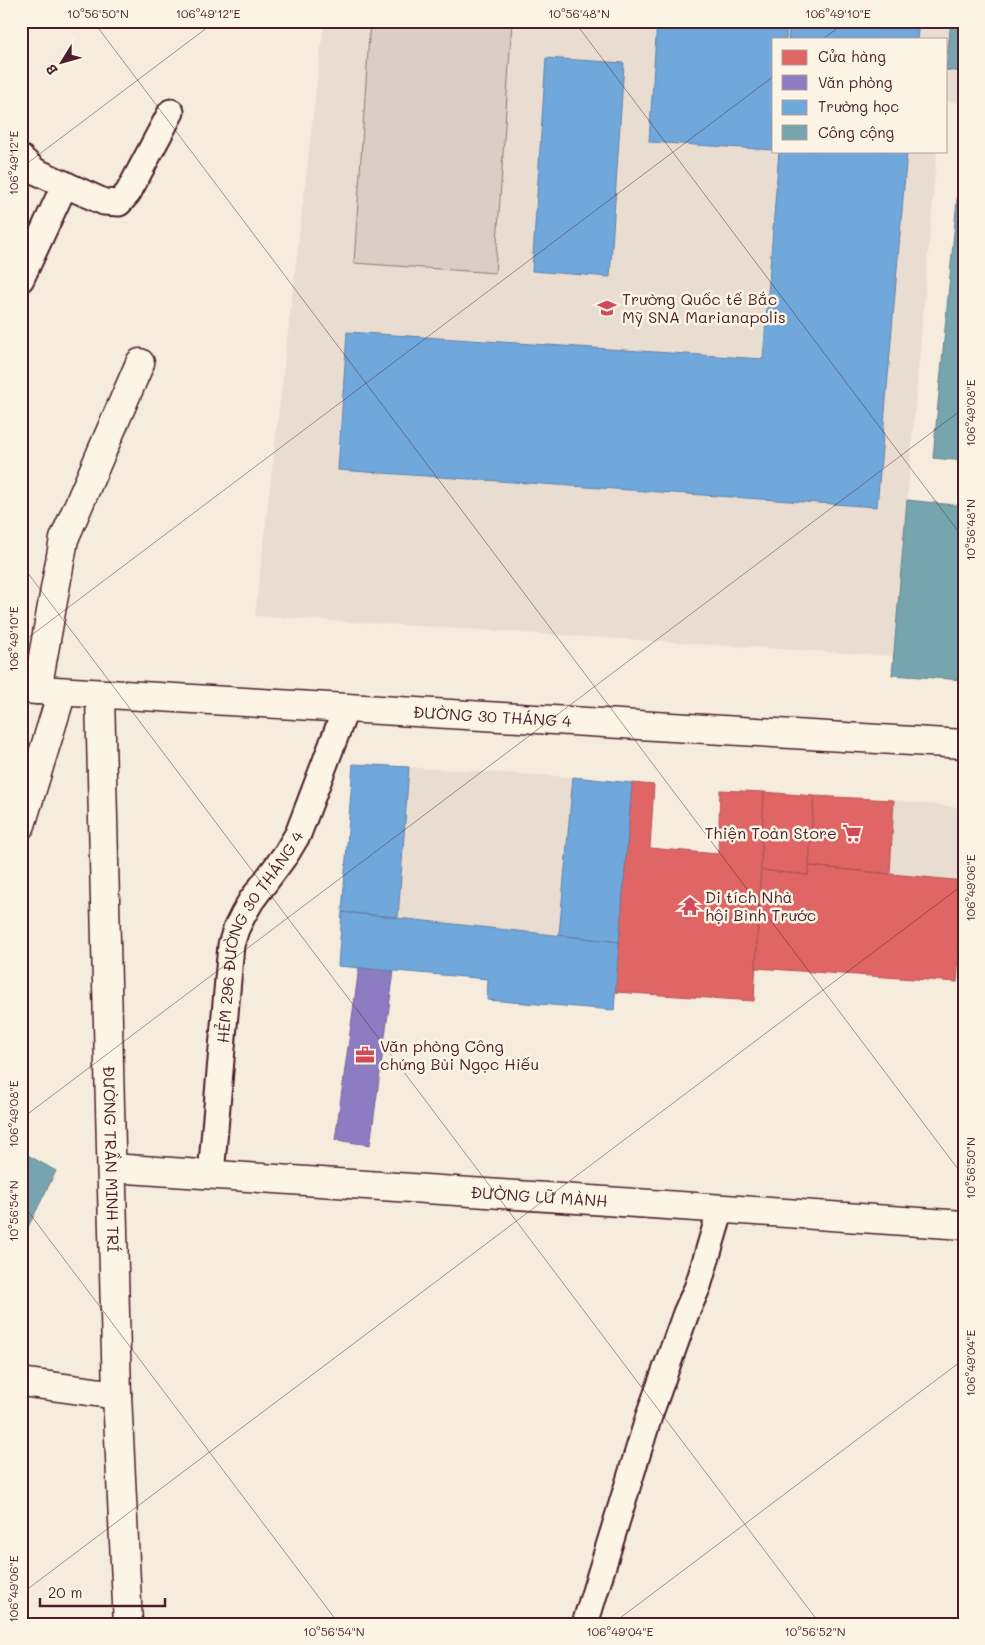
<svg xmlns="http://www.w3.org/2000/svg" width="985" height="1645" font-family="Mali,sans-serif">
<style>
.built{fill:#e8ddd0}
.green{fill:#dbcec4;stroke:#927678}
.shops{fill:#e06666;stroke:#b35154}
.offices{fill:#8e7cc3;stroke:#7a6095}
.schools{fill:#6fa8dc;stroke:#647fa7}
.public{fill:#76a5af;stroke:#697d87}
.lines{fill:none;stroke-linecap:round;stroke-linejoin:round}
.service-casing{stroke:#4a1f2b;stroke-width:29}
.minor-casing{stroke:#4a1f2b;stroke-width:31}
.tertiary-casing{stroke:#4a1f2b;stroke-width:31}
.secondary-casing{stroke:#4a1f2b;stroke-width:31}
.service{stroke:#fcf5e5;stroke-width:25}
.minor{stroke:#fcf5e5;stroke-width:28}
.tertiary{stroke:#fcf5e5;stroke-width:28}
.secondary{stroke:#fcf5e5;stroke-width:28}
.ticks{fill:none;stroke:#4a1f2b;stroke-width:1;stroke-opacity:0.45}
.labels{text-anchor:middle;stroke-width:5;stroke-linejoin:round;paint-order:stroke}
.poi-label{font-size:16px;fill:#4a1f2b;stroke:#fcf5e5;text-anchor:start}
.street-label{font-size:16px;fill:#4a1f2b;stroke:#fcf5e5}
.neatline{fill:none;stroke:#4a1f2b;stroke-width:2}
.ticks-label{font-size:12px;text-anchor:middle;fill:#4a1f2b}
</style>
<rect width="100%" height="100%" fill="#f5ecde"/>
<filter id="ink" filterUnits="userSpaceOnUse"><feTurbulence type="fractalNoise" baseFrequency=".02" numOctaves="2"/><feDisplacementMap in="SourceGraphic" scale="10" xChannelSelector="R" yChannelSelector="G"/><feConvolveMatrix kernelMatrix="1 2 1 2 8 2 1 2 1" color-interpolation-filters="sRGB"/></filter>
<g filter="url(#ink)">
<path class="built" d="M 324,21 L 964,21 L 964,104 L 946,101 L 946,39 L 774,39 L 774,151 L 937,151 L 907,500 L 964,506 L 964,680 L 892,675 L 893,656 L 255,616 Z
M 353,764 L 573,777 L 632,783 L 614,1010 L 487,1000 L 488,979 L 338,966 Z
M 894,800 L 964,808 L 964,983 L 756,968 L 761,870 L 808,875 L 809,866 L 889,874 Z"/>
<path class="green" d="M 370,21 L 512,21 L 495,273 L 354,263 Z"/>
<path class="shops" d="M 632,783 L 654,785 L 650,848 L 718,854 L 720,790 L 764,792 L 754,1001 L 615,992 Z
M 764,792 L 814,796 L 808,875 L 761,870 Z
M 814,796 L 894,800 L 890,874 L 809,866 Z
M 809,866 L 964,881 L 957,982 L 756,968 L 761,870 L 808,875 Z"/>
<path class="offices" d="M 359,968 L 394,971 L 370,1145 L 335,1140 Z"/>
<path class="schools" d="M 657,21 L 787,21 L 786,39 L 774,39 L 774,150 L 649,142 Z
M 790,21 L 919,21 L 917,39 L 788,39 Z
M 546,58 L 624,63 L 610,277 L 532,271 Z
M 779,151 L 907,151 L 877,507 L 338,470 L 347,332 L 763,359 Z
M 353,764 L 409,767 L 398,917 L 342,912 Z
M 573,777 L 632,783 L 619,942 L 559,935 Z
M 342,912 L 619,942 L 614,1010 L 487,1000 L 488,979 L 338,966 Z"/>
<path class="public" d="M 951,21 L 964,21 L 964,72 L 946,70 Z
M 960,168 L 964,168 L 964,461 L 933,458 Z
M 907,500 L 964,506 L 964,680 L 892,675 Z
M 24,1153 L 56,1171 L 21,1241 L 21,1158 Z"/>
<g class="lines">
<g class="service-casing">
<g id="service">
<path d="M 21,158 L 35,171 L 104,202 L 119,203 L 128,193 L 171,112"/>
<path d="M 21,279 L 65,184"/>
<path id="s1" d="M 211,1175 L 231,945 L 236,929 L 243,915 L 251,901 L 286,854 L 298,834 L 346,708"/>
<path d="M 585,1624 L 649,1416 L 686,1313 L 698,1286 L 721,1209"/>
</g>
</g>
<g class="minor-casing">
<g id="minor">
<path d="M 37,690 L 64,539 L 140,363"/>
<path d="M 21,825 L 62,692"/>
<path id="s2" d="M 112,1168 L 964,1225"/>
<path d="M 21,1382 L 117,1395"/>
</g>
</g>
<g class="tertiary-casing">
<g id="tertiary">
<path id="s3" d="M 100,695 L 117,1395 L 128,1624"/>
</g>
</g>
<g class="secondary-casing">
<g id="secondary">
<path id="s4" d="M 21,689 L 964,744"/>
</g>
</g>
<use href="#service" class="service"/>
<use href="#minor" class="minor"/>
<use href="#tertiary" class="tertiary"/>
<use href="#secondary" class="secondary"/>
</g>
</g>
<path class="ticks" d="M 93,21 L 964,1177M 574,21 L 964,539M 823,39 L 847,21M 21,168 L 216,21M 21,564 L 820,1624M 21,643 L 774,76M 21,1119 L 964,408M 21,1202 L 339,1624M 21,1594 L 964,884M 612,1624 L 964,1359"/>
<defs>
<g id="school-bare" transform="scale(1.5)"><path d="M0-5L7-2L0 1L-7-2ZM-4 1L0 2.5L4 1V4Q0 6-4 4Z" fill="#d1495b" stroke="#fcf5e5" stroke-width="2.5" paint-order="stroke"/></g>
<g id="supermarket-bare" transform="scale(1.5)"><path d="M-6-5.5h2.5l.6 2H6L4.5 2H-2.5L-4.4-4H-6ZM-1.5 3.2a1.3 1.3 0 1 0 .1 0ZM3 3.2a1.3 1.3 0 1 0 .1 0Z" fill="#d1495b" stroke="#fcf5e5" stroke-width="2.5" paint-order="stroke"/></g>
<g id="temple-bare" transform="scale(1.5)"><path d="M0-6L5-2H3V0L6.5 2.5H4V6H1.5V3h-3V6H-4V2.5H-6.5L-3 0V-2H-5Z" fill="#d1495b" stroke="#fcf5e5" stroke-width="2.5" paint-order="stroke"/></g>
<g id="office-bare" transform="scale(1.5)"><path d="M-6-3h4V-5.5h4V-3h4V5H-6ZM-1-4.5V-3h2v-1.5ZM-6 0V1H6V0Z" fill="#d1495b" stroke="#fcf5e5" stroke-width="2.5" paint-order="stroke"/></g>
</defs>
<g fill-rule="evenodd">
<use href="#school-bare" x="607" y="308"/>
<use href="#supermarket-bare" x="852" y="833"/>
<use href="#temple-bare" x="690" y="906"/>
<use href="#office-bare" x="365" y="1055"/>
</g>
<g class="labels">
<g class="poi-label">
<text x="622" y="305">Trường Quốc tế Bắc<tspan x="622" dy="18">Mỹ SNA Marianapolis</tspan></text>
<text x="837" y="839" text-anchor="end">Thiện Toàn Store</text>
<text x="705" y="903">Di tích Nhà<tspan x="705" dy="18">hội Bình Trước</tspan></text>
<text x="380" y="1052">Văn phòng Công<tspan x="380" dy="18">chứng Bùi Ngọc Hiếu</tspan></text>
</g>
<g class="street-label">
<text dy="6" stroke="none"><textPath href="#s4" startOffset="472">ĐƯỜNG 30 THÁNG 4</textPath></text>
<text dy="6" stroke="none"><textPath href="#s1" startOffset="248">HẺM 296 ĐƯỜNG 30 THÁNG 4</textPath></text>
<text dy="6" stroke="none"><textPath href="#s3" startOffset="464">ĐƯỜNG TRẦN MINH TRÍ</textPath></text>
<text dy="6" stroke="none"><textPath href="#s2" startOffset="428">ĐƯỜNG LỮ MÀNH</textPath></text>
</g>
</g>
<rect width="985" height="1645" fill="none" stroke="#fcf5e5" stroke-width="55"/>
<rect x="772" y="38" width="175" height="115" fill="#fcf5e5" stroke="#b59f9b"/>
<rect x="782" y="50" width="25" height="15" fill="#e06666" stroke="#b59f9b"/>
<text x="818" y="62" font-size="15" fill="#4a1f2b">Cửa hàng</text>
<rect x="782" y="75" width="25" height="15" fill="#8e7cc3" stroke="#b59f9b"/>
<text x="818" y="88" font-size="15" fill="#4a1f2b">Văn phòng</text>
<rect x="782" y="100" width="25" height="15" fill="#6fa8dc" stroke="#b59f9b"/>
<text x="818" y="112" font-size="15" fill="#4a1f2b">Trường học</text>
<rect x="782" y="125" width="25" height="15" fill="#76a5af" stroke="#b59f9b"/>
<text x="818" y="138" font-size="15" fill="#4a1f2b">Công cộng</text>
<g transform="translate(62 62) rotate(233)" stroke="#fcf5e5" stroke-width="4" paint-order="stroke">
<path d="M0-4L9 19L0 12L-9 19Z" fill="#4a1f2b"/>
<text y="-8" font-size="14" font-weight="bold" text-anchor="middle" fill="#4a1f2b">B</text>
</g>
<path d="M40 1598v8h125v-8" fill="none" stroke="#4a1f2b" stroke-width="2.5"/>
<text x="48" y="1598" font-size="15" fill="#4a1f2b" stroke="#fcf5e5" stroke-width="4" paint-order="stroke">20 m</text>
<rect x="28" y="28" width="930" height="1590" class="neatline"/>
<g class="ticks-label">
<text x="98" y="18">10°56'50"N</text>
<text x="208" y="18">106°49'12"E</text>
<text x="579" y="18">10°56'48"N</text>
<text x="838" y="18">106°49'10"E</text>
<text transform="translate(14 163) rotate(-90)" y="4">106°49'12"E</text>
<text transform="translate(971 413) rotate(-90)" y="4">106°49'08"E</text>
<text transform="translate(971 530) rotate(-90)" y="4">10°56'48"N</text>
<text transform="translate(14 639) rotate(-90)" y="4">106°49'10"E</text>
<text transform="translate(971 888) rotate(-90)" y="4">106°49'06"E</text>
<text transform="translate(14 1114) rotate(-90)" y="4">106°49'08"E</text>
<text transform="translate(971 1168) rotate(-90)" y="4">10°56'50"N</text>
<text transform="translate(14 1211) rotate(-90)" y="4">10°56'54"N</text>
<text transform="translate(971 1363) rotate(-90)" y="4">106°49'04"E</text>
<text transform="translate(14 1589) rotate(-90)" y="4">106°49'06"E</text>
<text x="334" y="1636">10°56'54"N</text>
<text x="620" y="1636">106°49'04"E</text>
<text x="815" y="1636">10°56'52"N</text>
</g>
</svg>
